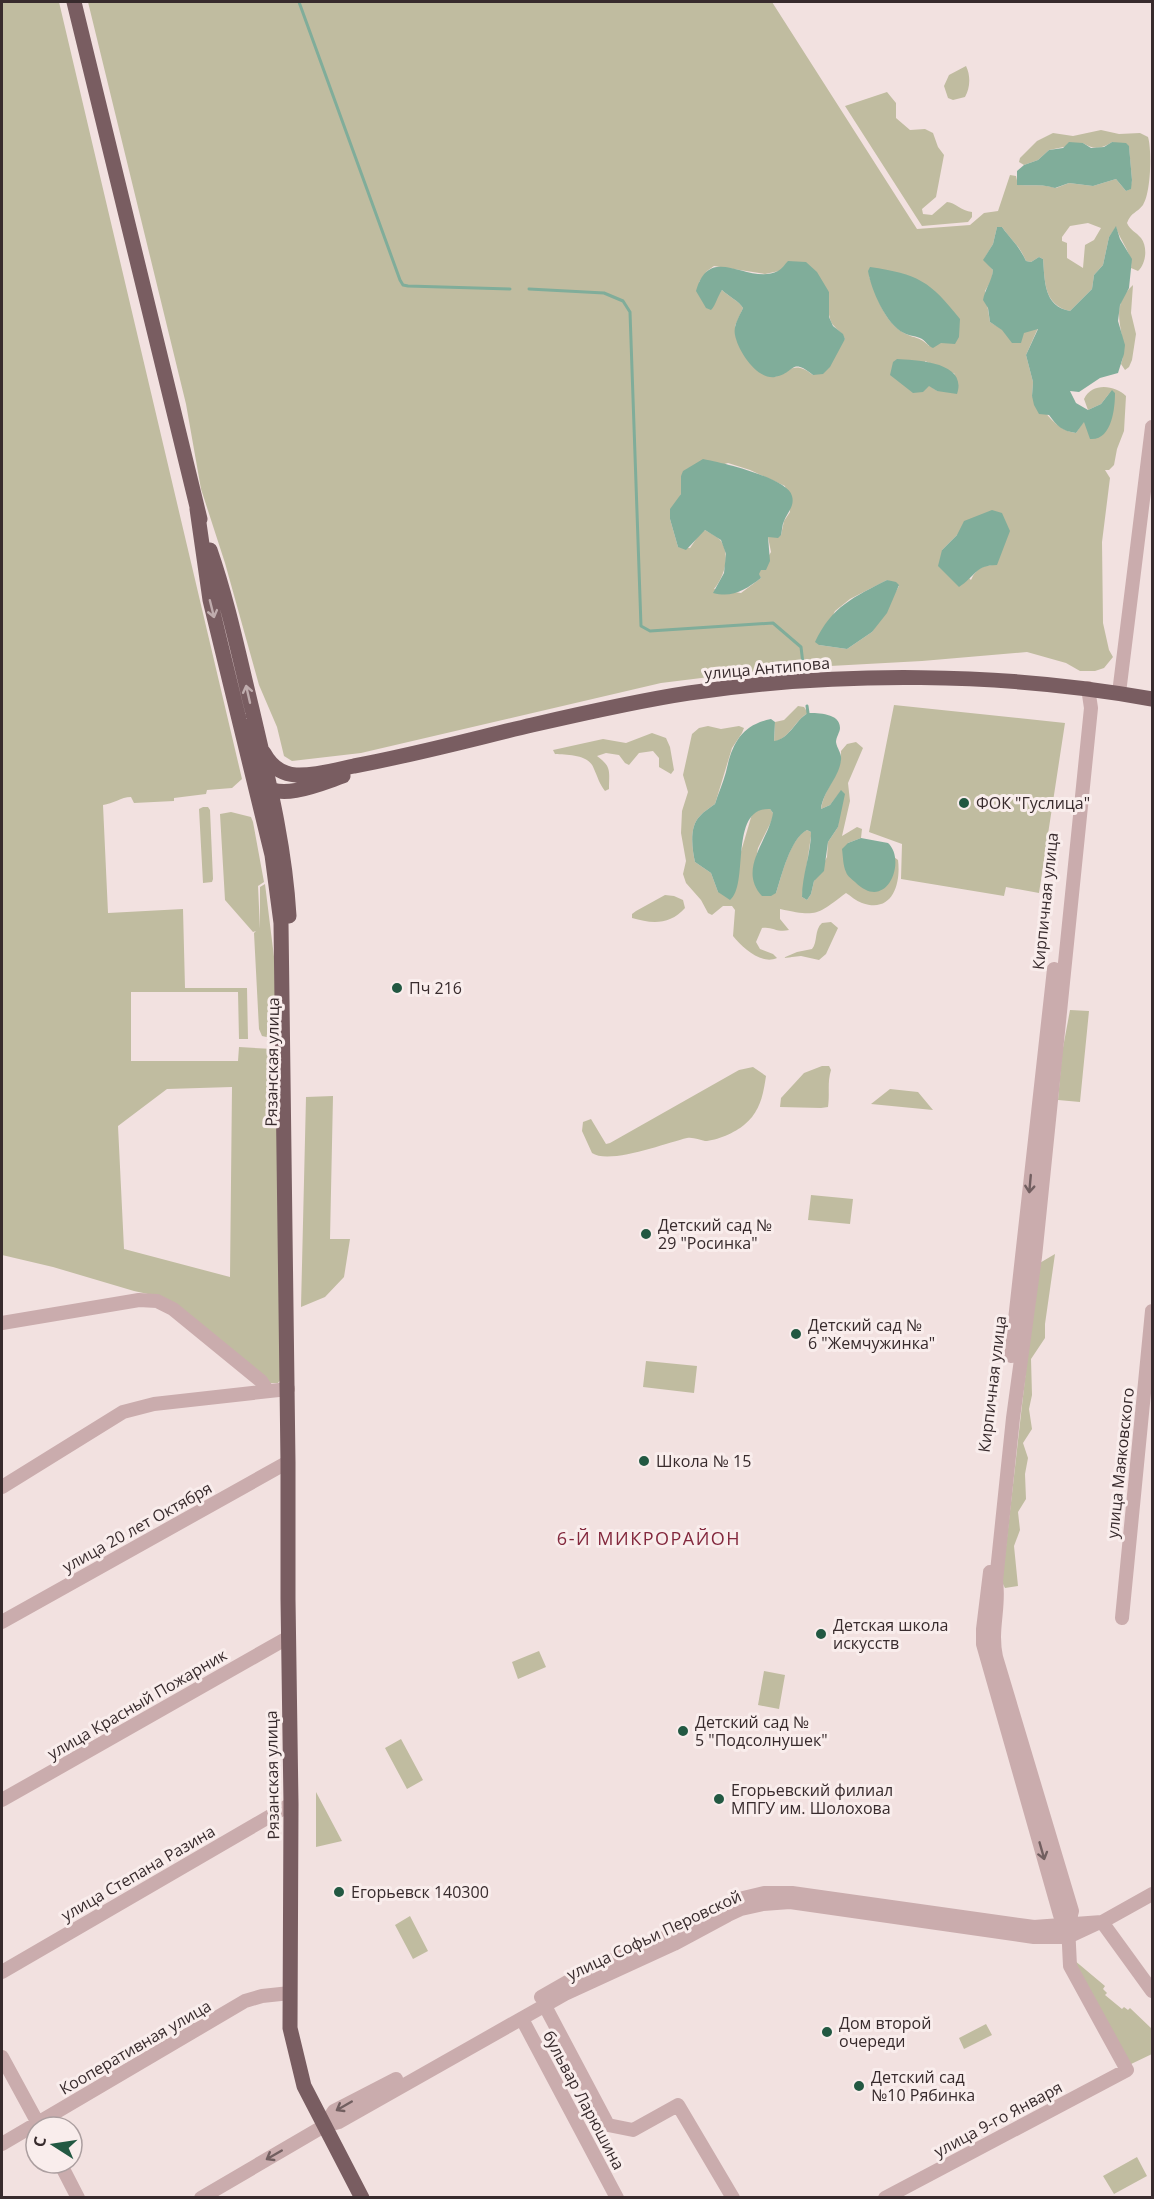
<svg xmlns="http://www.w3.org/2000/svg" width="1154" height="2199" font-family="'Open Sans',sans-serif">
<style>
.green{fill:#c0bca0;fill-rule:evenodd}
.water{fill:#80ad9a}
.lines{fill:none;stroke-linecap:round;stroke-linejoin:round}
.stream{stroke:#80ad9a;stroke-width:3}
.minor{stroke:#caacad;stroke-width:14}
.major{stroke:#795d61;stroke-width:15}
.oneway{stroke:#bfacad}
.oneway2{stroke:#725f60}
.poi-dot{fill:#225842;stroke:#f9edec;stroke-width:2}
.labels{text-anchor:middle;stroke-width:6;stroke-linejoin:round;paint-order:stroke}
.street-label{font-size:16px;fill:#382b2d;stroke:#f9edec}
.poi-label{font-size:16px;fill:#382b2d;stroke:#f9edec;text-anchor:start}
.neighbourhood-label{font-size:18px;letter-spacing:1.5px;fill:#83283d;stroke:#f9edec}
</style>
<rect width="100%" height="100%" fill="#f2e1e0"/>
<path class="green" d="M 2,2 L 59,2 L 242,779 L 232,788 L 207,790 L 206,794 L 174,798 L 174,801 L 134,803 L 131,797 C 121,797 113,804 103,805 L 108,913 L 183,909 L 185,988 L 247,988 L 248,1039 L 239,1039 L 238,992 L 131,992 L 131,1061 L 238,1061 L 239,1047 L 273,1049 L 281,1054 L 281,1379 L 278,1383 L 269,1383 L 157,1296 L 134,1291 L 53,1267 L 2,1255 ZM 232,1087 L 230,1277 L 124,1249 L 118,1126 L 167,1089 Z
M 88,2 L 772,2 L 917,229 L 970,225 L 984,213 L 998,211 L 1010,175 L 1016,176 L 1018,185 C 1031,186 1043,184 1056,188 L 1069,183 L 1093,186 L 1116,179 L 1126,191 L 1130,189 L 1132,180 L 1129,147 L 1112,142 C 1102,149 1093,150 1083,143 L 1049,150 L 1038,160 L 1024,165 L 1019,162 L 1020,158 L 1037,141 L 1053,133 L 1073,136 L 1101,130 L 1119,134 L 1140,133 L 1148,137 C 1152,150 1151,193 1143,205 C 1137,213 1131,212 1127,223 C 1130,230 1136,232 1141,238 C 1148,247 1146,264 1138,271 L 1131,268 C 1133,254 1120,241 1116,227 L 1109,237 L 1103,265 L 1094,275 L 1092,289 L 1070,311 C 1043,305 1045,280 1043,259 L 1039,257 L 1031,262 L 1026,261 C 1019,245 1012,241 1002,227 L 997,227 L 993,244 L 984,259 L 993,270 L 992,279 L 985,291 L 990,322 C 1006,333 1020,335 1038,328 L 1026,355 L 1033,382 L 1032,396 C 1045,411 1055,430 1076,433 L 1084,421 L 1087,425 L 1112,390 L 1101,404 L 1088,410 L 1084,399 C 1092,382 1115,385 1126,396 L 1124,431 L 1117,449 L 1114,465 L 1109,470 L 1105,470 L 1110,478 L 1102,542 L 1103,623 L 1109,650 L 1113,657 L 1104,668 L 1095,671 L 1080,671 L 1066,663 L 1027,652 L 922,661 L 775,669 L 661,683 L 361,753 L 292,761 L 284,756 L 277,727 L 259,685 L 225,563 L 201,489 L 186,404 ZM 1088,223 L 1101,228 L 1094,240 L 1085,245 L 1083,268 L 1067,258 L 1067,243 L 1062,241 L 1062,237 L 1070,226 ZM 714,266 L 765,274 L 779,271 L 829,292 C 829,303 826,319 835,327 C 839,332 842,332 845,339 L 813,375 C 796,362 793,368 775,377 L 735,326 L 743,308 C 739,301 728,296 722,290 L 716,298 L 699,282 L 707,271 ZM 869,276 L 929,346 C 919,336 915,339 904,333 C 884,322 877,296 869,276 ZM 925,361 L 955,374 L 937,391 L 929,385 ZM 728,463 L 750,470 L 785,486 L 790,512 L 784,521 L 781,535 L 768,537 L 771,552 L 758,574 L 761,578 L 741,593 L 714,589 C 724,577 731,556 721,541 C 718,537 710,533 705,530 L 701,532 L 690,548 L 678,547 L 670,519 L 681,494 L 681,476 ZM 957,535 L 997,565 C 984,565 977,567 971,580 L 942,550 ZM 887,580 L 899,586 L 872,632 L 847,649 L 819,645 L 835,611 L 850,599 Z
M 966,66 C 971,76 970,89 965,97 L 953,100 L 948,98 L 944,86 L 949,75 Z
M 887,92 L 896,103 L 896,118 L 910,130 L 925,129 L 933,133 L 938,147 L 944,155 L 936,197 L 922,209 L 923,214 L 932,215 L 947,202 C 955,202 961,211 972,212 L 972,217 L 968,222 L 922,226 L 845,106 Z
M 1133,285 L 1131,313 L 1136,334 L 1132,360 L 1129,367 L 1125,370 L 1121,364 C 1131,337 1104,311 1133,285 Z
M 894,705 L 1065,723 L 1039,893 L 1006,887 L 1004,896 L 901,879 L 902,844 L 869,832 Z
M 798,706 L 804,707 L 808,713 C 795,720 790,738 774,742 L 775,722 L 784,720 Z
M 708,726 L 721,729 L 739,726 L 744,728 L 742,733 L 732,748 L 715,804 C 710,808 704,811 700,816 C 689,826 692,849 695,862 L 711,873 L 718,892 L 740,855 L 752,814 L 761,809 L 770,809 L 773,813 L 773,818 L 758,848 L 753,876 L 776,893 C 782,875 790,838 807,830 L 811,832 L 811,836 L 802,897 L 807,900 L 811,894 L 814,881 L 827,857 L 828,842 L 838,827 L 841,791 L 830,805 L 821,809 C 824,787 842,775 841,751 L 847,744 L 856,742 L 863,748 L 848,783 L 850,801 L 842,836 L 857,827 L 862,829 L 861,838 L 848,843 L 895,863 L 894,857 L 898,860 C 901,883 893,914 862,903 C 856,901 851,896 846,893 C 817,915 817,917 780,909 L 780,919 L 789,930 C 777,933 772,926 762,928 L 756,942 L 760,949 L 773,954 L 777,958 C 761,965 743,948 733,936 L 735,910 L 732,906 L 723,906 L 712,915 L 708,913 L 701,900 L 686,883 L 683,874 L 686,861 L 681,833 L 682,811 L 688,792 L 683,775 L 692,734 L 699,728 Z
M 652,733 L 666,738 L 670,747 L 674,770 L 671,774 L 659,767 L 659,758 L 653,751 L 639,753 L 629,765 L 625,763 L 619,755 L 606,753 L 597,756 C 612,767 609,771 609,789 L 605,791 C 599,783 598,778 594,769 C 589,754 568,755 555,754 L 553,750 L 603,739 L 626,743 Z
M 203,807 L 208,807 L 210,810 L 213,879 L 212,882 L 203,883 L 199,809 Z
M 231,812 L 251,817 L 253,822 L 264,882 L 258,886 L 260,929 L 260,887 L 265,884 L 275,965 L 275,1032 L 271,1038 L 262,1036 L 259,1029 L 254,933 L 256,931 L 253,932 L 225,900 L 220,814 Z
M 665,895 L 674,896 L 683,900 L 685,908 C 670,925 652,924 632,918 L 632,914 L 636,911 Z
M 831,922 L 838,928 L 826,954 L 819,960 L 801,956 L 783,958 L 797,952 L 812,949 C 818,942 814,930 822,923 Z
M 1070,1010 L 1089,1011 L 1080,1102 L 1058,1100 L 1062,1053 Z
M 822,1066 L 829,1066 L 831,1070 C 827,1083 830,1093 828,1107 L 821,1108 L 780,1107 L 781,1098 L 804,1073 Z
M 753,1067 L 766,1076 C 763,1096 760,1112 744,1125 C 736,1132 716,1141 705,1141 C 699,1140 694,1137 687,1138 C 666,1143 609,1165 592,1153 L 582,1131 L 583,1122 L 591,1119 L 606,1144 L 610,1143 L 739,1070 Z
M 890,1089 L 918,1092 L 933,1110 L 871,1104 Z
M 333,1096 L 330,1239 L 350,1239 L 344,1277 L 325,1297 L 301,1307 L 306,1097 Z
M 811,1195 L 853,1199 L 850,1224 L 808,1220 Z
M 1055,1254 L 1045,1324 L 1045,1338 L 1031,1359 L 1032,1395 L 1029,1409 L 1032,1429 L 1023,1443 L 1028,1458 L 1025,1474 L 1026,1499 L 1018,1512 L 1020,1530 L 1014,1546 L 1018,1586 L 1005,1588 L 1002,1582 L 1038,1264 Z
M 646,1361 L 697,1366 L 694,1393 L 643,1387 Z
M 539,1651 L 546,1667 L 518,1679 L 512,1662 Z
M 764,1671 L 785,1675 L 779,1709 L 758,1705 Z
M 401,1739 L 423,1780 L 407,1789 L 385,1748 Z
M 316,1792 L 342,1841 L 316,1847 Z
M 410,1916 L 428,1951 L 413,1959 L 395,1925 Z
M 1074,1960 L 1105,1986 L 1103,1989 L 1107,1993 L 1105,1995 L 1122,2009 L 1124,2007 L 1128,2010 L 1130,2008 L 1152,2029 L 1152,2054 L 1129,2065 Z
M 986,2024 L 992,2035 L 964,2049 L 959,2038 Z
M 1137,2157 L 1147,2176 L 1114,2194 L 1103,2176 Z"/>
<path class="water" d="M 1069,142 L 1083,143 L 1091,148 L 1104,147 L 1112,142 L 1126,143 L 1129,146 L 1132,180 L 1131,189 L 1126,191 L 1116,179 L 1093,186 L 1069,183 L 1055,188 C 1043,184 1030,186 1017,185 L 1017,171 L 1024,165 L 1038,160 L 1049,150 L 1063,148 Z
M 1116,226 L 1120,239 L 1132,259 L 1129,288 L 1120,305 L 1118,321 L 1125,345 L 1124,354 L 1118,373 L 1100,378 L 1079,392 L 1070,391 L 1076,403 L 1088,410 L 1101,404 L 1112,390 L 1115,393 C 1115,408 1112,441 1090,439 L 1084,422 L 1076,433 C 1062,431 1057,426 1049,415 L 1039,414 L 1034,405 L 1032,396 L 1033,382 L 1026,355 L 1038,329 L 1024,333 L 1021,343 L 1012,343 L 1002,330 L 990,322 L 988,308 L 983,300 C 985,289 992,281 993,270 L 983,260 L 993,244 L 997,227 L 1002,227 C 1012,241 1018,244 1026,261 L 1031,262 L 1039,257 L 1043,259 C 1045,280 1043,306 1070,311 L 1092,289 L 1094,275 L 1103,265 L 1109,237 Z
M 788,261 L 806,262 L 817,272 L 829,292 L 829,317 L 833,326 L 843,334 L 845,339 L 830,367 L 823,374 L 813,375 C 790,357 796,373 775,377 C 757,380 738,351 735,335 C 733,326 739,317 743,308 C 739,301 728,296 722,290 C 717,297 716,305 711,310 L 706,308 L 696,291 C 710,241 748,286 778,271 C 782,269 785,264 788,261 Z
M 870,267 C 918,274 930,281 960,319 L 959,337 L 955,344 L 941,343 L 933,348 C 928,346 927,342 922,339 C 917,336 909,336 904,333 C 886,325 871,289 868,271 Z
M 897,359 C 917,360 968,362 957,394 L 937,391 L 929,386 L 923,392 L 913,393 L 890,375 L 893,362 Z
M 703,459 C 720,462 788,478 792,496 C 795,506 787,513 784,521 C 782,525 782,531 781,535 L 778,538 L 768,537 L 770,561 L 766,570 L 761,570 L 759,574 L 761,578 C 745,590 733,598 713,593 L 724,573 L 726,554 L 721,540 L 705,530 L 686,550 L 678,547 L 670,519 L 670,509 L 681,494 L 681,476 L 683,471 Z
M 992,510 L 1002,513 L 1010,531 L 997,565 C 975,565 975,577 959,587 L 938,566 L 942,550 L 957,535 L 964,521 Z
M 887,580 L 896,582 L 899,585 L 887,613 L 872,632 L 847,649 L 819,645 L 815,642 C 832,606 854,597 887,580 Z
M 808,713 C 818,713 840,713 840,728 C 840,732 836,737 836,742 C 837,749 842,753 841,760 C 839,778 823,791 821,809 L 830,805 L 841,790 L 845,794 L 838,827 L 828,842 L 824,871 L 814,881 L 811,894 L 807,900 L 802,897 C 802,875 811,854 811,832 L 807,830 C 790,839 782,875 776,893 L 771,896 L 762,896 C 737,869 769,840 773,813 L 770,809 C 728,807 750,885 730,900 L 718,892 L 711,873 L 695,862 C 692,849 689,826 700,816 C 704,811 710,808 715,804 C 718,794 723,783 726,772 C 732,744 741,725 771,719 L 775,722 L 774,741 C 790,739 795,720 808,713 Z
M 861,838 L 888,843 C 907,860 887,914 855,882 C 853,880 847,876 846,872 C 843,866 843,856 842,849 L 848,843 Z"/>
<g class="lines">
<path class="stream" d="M 299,2 L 400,280 L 403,285 L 408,286 L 510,289
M 529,289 L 604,293 L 623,301 L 630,312 L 641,626 L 650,631 L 773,623 L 801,647 L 804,672
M 807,706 L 808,713"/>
<path class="minor" d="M 1119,693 L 1152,427
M 2,1323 L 139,1300 L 157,1301 L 173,1309 L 261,1381 L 267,1390
M 1011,1356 L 1054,969
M 2,1487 L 123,1412 L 154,1404 L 288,1389
M 990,1572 L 983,1629 L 983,1644 L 1060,1915 L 1068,1925
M 1122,1618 L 1152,1311
M 2,1622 L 288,1462
M 2,1800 L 289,1637
M 1102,1922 L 1152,1991
M 2,1972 L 291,1804
M 541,1997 L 583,1973 L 669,1936 L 739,1899 L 764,1893 L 792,1893 L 1034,1927 L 1102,1922 L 1152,1894
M 545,2006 L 608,2125 L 633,2130 L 678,2105 L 733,2198
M 522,2019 L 617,2198
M 2,2057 L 40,2127
M 324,2126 L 334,2111 L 396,2079
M 2,2144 L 245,2001 L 262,1996 L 290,1993
M 60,2163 L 78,2198
M 201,2198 L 324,2126 L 339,2122 L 565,1994 L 674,1944 L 728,1915 L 741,1909 L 763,1904 L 790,1902 L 1034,1937 L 1068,1937 L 1098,1923
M 885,2198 L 1127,2070 L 1070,1966 L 1068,1925 L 1072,1911 L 996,1657 C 990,1629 1000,1607 996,1581 L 1013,1418 L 1035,1257 L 1091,708 L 1088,688"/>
<path class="major" d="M 74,2 L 200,519
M 197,509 L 210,600 L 272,855 L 281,923 L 288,1462 L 288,1599 L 291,1804 L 290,2028 L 304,2086 L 362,2198
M 210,550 C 228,602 239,656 252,709 C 268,778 285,845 289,916
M 264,753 C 271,766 281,774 296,775 C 315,776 336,770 354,766 C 414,755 473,739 532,725 C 584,713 636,701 689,693 C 838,671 1004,672 1152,699
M 263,785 C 282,801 322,783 343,776"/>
</g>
<defs><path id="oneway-shaft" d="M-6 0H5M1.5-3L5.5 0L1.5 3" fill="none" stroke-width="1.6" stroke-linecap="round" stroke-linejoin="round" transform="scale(1.5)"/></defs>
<g class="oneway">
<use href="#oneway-shaft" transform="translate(212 609) rotate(76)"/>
<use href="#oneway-shaft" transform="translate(248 694) rotate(-103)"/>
</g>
<g class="oneway2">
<use href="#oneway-shaft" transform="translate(1030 1184) rotate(95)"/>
<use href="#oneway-shaft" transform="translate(1042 1851) rotate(74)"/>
<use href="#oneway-shaft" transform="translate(344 2106) rotate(150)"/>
<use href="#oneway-shaft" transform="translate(274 2155) rotate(150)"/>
</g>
<g class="poi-dot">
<circle cx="964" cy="803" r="6"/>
<circle cx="397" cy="988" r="6"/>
<circle cx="646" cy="1234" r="6"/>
<circle cx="796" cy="1334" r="6"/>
<circle cx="644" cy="1461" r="6"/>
<circle cx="821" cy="1634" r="6"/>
<circle cx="683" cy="1731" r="6"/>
<circle cx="719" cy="1799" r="6"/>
<circle cx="339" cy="1892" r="6"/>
<circle cx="827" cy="2032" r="6"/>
<circle cx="859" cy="2086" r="6"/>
</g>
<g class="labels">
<g class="street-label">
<text transform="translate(767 668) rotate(-5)" y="6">улица Антипова</text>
<text transform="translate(1045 901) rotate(-84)" y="6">Кирпичная улица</text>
<text transform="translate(272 1062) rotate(-89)" y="6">Рязанская улица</text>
<text transform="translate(992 1384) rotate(-83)" y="6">Кирпичная улица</text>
<text transform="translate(1120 1463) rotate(-84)" y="6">улица Маяковского</text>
<text transform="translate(137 1527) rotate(-29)" y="6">улица 20 лет Октября</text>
<text transform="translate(137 1704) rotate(-30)" y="6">улица Красный Пожарник</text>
<text transform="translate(272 1775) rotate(-91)" y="6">Рязанская улица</text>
<text transform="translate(138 1873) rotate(-30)" y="6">улица Степана Разина</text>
<text transform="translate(654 1935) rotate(-25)" y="6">улица Софьи Перовской</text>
<text transform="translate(135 2047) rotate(-30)" y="6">Кооперативная улица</text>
<text transform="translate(584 2100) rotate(62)" y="6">бульвар Ларюшина</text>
<text transform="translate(998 2119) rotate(-28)" y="6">улица 9-го Января</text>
</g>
<g class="poi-label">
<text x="976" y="809">ФОК "Гуслица"</text>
<text x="409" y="994">Пч 216</text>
<text x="658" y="1231">Детский сад №<tspan x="658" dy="18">29 "Росинка"</tspan></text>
<text x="808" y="1331">Детский сад №<tspan x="808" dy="18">6 "Жемчужинка"</tspan></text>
<text x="656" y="1467">Школа № 15</text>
<text x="833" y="1631">Детская школа<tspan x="833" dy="18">искусств</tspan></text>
<text x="695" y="1728">Детский сад №<tspan x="695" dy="18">5 "Подсолнушек"</tspan></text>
<text x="731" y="1796">Егорьевский филиал<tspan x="731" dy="18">МПГУ им. Шолохова</tspan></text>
<text x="351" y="1898">Егорьевск 140300</text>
<text x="839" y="2029">Дом второй<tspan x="839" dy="18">очереди</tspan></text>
<text x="871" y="2083">Детский сад<tspan x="871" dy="18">№10 Рябинка</tspan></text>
</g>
<g class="neighbourhood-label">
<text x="649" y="1545">6-Й МИКРОРАЙОН</text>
</g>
</g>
<rect width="1154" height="2199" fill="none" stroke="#382b2d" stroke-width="6"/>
<g transform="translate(54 2145) rotate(282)"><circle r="28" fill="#f9edec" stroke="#ac9fa0" stroke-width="1.5"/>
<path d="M0-4.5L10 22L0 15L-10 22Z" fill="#225842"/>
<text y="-9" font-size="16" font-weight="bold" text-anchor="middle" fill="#382b2d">С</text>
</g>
</svg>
